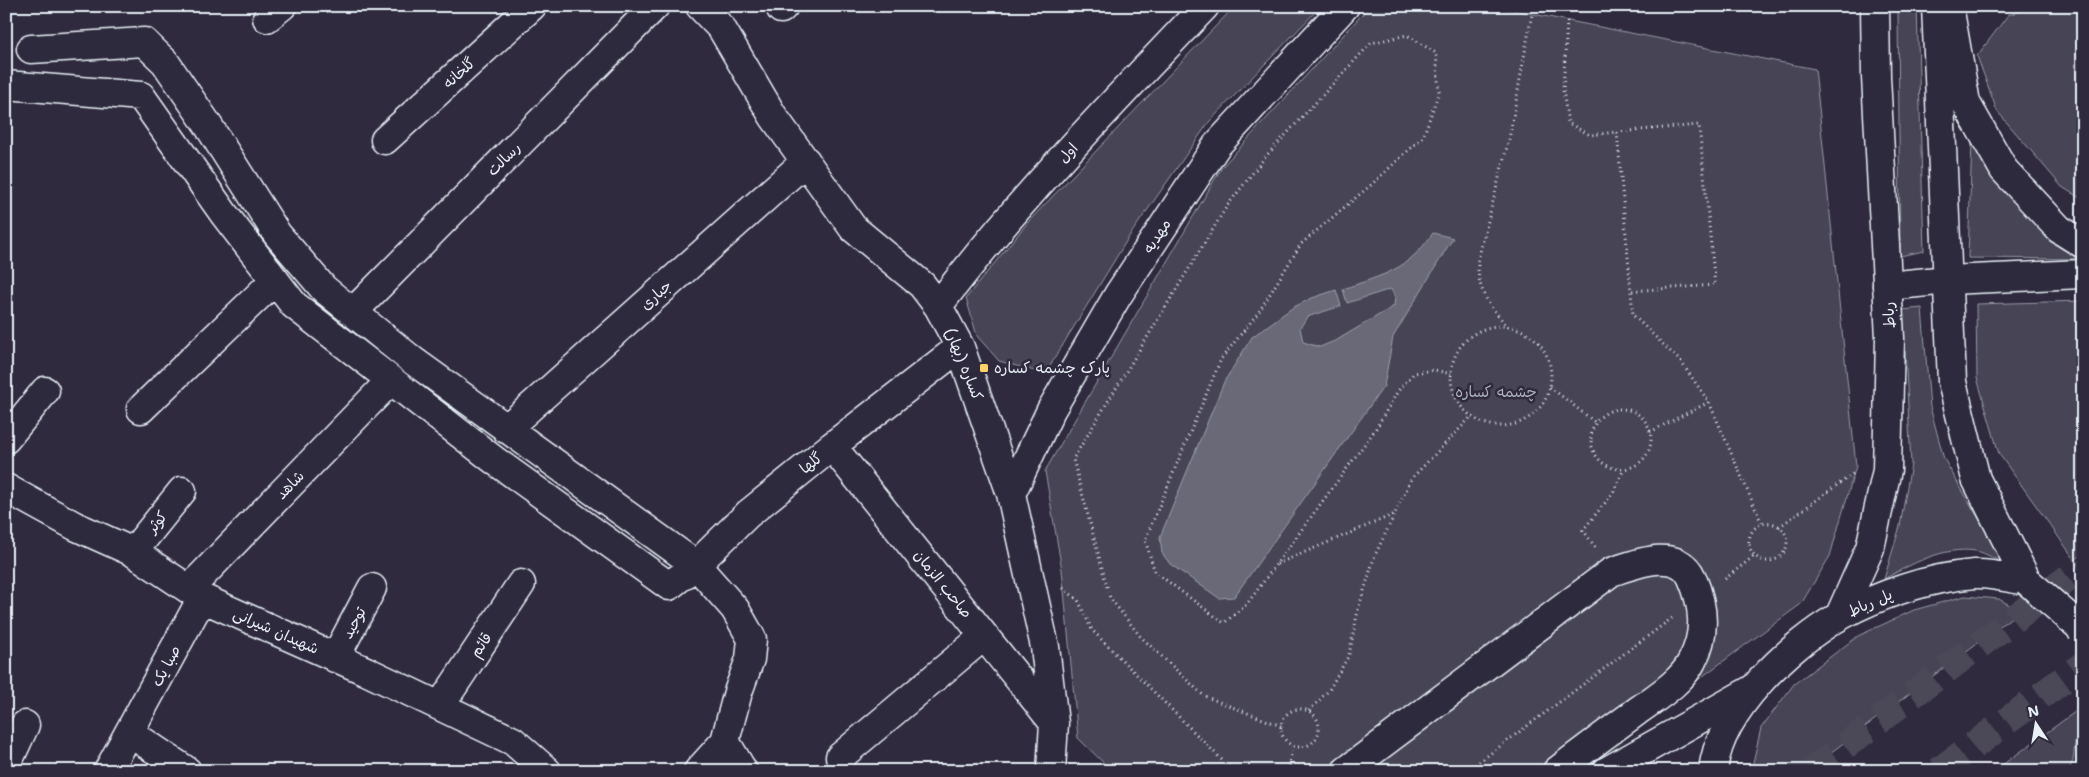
<svg xmlns="http://www.w3.org/2000/svg" width="2089" height="777" font-family="'Shantell Sans','Playpen Sans Arabic',sans-serif">
<style>
.green{fill:#464455;stroke:#979aa6}
.water{fill:#696978;stroke:#9c9fab}
.lines{fill:none;stroke-linecap:round;stroke-linejoin:round}
.highway-tunnel{stroke:#4b4859;stroke-width:28;stroke-dasharray:28 14;stroke-linecap:butt}
.minor-casing{stroke:#e8f1f8;stroke-width:31}
.major-casing{stroke:#e8f1f8;stroke-width:31}
.highway-casing{stroke:#e8f1f8;stroke-width:31}
.path{stroke:#e8f1f8;stroke-width:3;stroke-dasharray:1 4;stroke-linecap:butt}
.minor{stroke:#2f2a3d;stroke-width:28}
.major{stroke:#2f2a3d;stroke-width:28}
.highway{stroke:#2f2a3d;stroke-width:28}
.major-bridge-casing{stroke:#e8f1f8;stroke-width:31;stroke-linecap:butt}
.major-bridge{stroke:#2f2a3d;stroke-width:28}
.poi-dot{fill:#ffd166;stroke:#2f2a3d;stroke-width:2}
.labels{text-anchor:middle;stroke-width:5;stroke-linejoin:round;paint-order:stroke}
.street-label{font-size:15px;fill:#e8f1f8;stroke:#2f2a3d}
.poi-label{font-size:15px;fill:#e8f1f8;stroke:#2f2a3d;text-anchor:start}
.park-label{font-size:15px;fill:#afb4bf;stroke:#2f2a3d}
</style>
<rect width="100%" height="100%" fill="#2f2a3d"/>
<filter id="ink" filterUnits="userSpaceOnUse"><feTurbulence type="fractalNoise" baseFrequency=".02" numOctaves="2"/><feDisplacementMap in="SourceGraphic" scale="10" xChannelSelector="R" yChannelSelector="G"/><feConvolveMatrix kernelMatrix="1 2 1 2 8 2 1 2 1" color-interpolation-filters="sRGB"/></filter>
<g filter="url(#ink)">
<path class="green" d="M 1235,6 L 1321,6 L 1209,122 L 1130,235 L 1045,374 L 999,361 L 977,336 L 966,298 L 1029,221 Z
M 1370,6 L 1492,6 L 1815,69 L 1856,466 L 1830,556 L 1801,604 L 1574,771 L 1112,771 L 1078,738 L 1062,570 L 1045,471 L 1222,167 Z
M 1898,6 L 1917,6 L 1924,251 L 1900,256 Z
M 2037,6 L 2083,6 L 2083,200 L 2062,187 L 1997,111 L 1977,56 L 2008,15 Z
M 1972,140 L 2083,252 L 2083,259 L 1968,258 Z
M 2083,301 L 2083,554 L 2075,560 L 1999,454 L 1977,378 L 1976,304 Z
M 1922,308 L 1930,407 L 1944,459 L 2005,564 C 1996,560 1986,553 1976,551 C 1943,546 1912,564 1884,579 L 1900,526 L 1911,464 L 1903,310 Z
M 1965,596 L 1999,599 L 2020,611 L 1806,771 L 1751,771 L 1761,728 L 1794,684 L 1858,636 L 1914,610 Z
M 2079,709 L 2073,761 L 2068,771 L 1994,771 Z"/>
<path class="water" d="M 1433,233 L 1453,238 L 1393,337 L 1384,386 L 1234,597 L 1219,598 L 1170,564 L 1162,553 L 1160,537 L 1224,382 L 1252,337 L 1292,308 L 1312,298 L 1336,290 L 1341,306 L 1307,317 L 1300,328 L 1303,342 L 1320,347 L 1337,340 L 1394,306 L 1395,297 L 1391,289 L 1347,303 L 1343,289 C 1385,274 1407,271 1433,233 Z"/>
<g class="lines">
<path class="highway-tunnel" d="M 1811,771 L 2083,567
M 1939,771 L 2083,665"/>
<g class="minor-casing">
<path id="minor" d="M 700,6 L 722,29 L 773,116 L 853,228 L 922,285 L 938,306 L 960,347 L 1011,494 L 1045,647 L 1054,723 L 1051,771
M 781,9 L 784,6
M 267,18 L 282,6
M 31,49 L 144,42 L 165,62 L 206,122 L 277,234 L 324,289 L 412,360 L 696,565 L 735,609 L 752,639 L 750,659 L 738,692 L 725,741 L 698,771
M 6,85 L 141,96 L 224,214 L 294,305 L 494,460 L 669,586 L 696,565 L 748,514 L 832,446 L 960,347
M 385,140 L 532,6
M 938,306 C 1019,199 1113,103 1205,6
M 353,312 L 655,6
M 141,409 L 275,280
M 506,429 L 806,161
M 6,439 L 45,391
M 832,446 L 1054,723
M 6,488 L 75,526 L 133,552 L 202,598 L 366,671 L 513,741 L 547,771
M 1011,494 L 1051,410 L 1118,295 L 1217,145 L 1345,6
M 133,552 L 182,491
M 189,589 L 391,380
M 335,658 L 372,588
M 440,706 L 521,584
M 130,733 L 187,771
M 725,741 L 743,771
M 840,757 L 984,636
M 6,766 L 25,725
M 108,771 L 202,598
M 1346,771 L 1611,572 C 1635,564 1678,546 1692,578 C 1704,606 1707,633 1692,661 C 1682,682 1655,698 1636,712 C 1610,731 1583,751 1557,771"/>
</g>
<g class="major-casing">
<path id="major" d="M 1936,6 L 1952,382 L 1976,479 L 2027,581
M 1839,617 L 1870,548 L 1887,470 L 1890,338 L 1876,77 L 1875,6
M 1713,771 C 1719,711 1790,644 1840,616 C 1880,594 1928,578 1974,574 C 1990,573 2010,578 2027,581"/>
</g>
<g class="highway-casing">
<path id="highway" d="M 1949,6 L 1966,103 L 2004,170 L 2059,229 L 2083,244
M 1887,286 L 1948,280 L 2083,274
M 1607,771 L 1753,689"/>
</g>
<path class="path" d="M 1567,21 L 1563,90 L 1568,123 L 1590,135 L 1617,132 L 1633,315 L 1681,362 L 1709,402 L 1762,524
M 1617,132 L 1699,125 L 1715,285 L 1630,291
M1451 376a50 50 0 1 1 100 0a50 50 0 1 1-100 0Z
M 1508,327 C 1488,304 1477,291 1478,260 L 1509,139 L 1532,14
M 1550,387 L 1596,423
M1591 439a30 30 0 1 1 60 0a30 30 0 1 1-60 0Z
M 1650,432 L 1709,402
M1749 542a19 19 0 1 1 38 0a19 19 0 1 1-38 0Z
M 1779,527 L 1854,473
M 1595,547 L 1583,530 L 1613,493 L 1624,469
M 1277,564 L 1395,514
M 1725,579 L 1754,556
M 1063,588 L 1078,600 L 1092,630 L 1233,771
M1281 728a19 19 0 1 1 38 0a19 19 0 1 1-38 0Z
M 1309,711 L 1329,690 L 1349,655 L 1358,610 L 1375,555 L 1412,478 L 1471,417
M 1281,726 L 1204,696 L 1140,636 L 1110,598 L 1073,459 L 1227,206 L 1266,156 L 1371,43 L 1407,35 L 1436,53 L 1439,92 L 1423,137 L 1372,184 L 1301,244 L 1258,313 L 1221,359 L 1145,540 L 1155,572 L 1224,623 L 1247,604 L 1375,430 L 1398,391 L 1414,373 L 1435,370 L 1451,374
M 1289,771 L 1292,746
M 1467,771 L 1672,618"/>
<use href="#minor" class="minor"/>
<use href="#major" class="major"/>
<use href="#highway" class="highway"/>
<g class="major-bridge-casing">
<path id="major-bridge" d="M 2027,581 L 2080,627 L 2083,633"/>
</g>
<use href="#major-bridge" class="major-bridge"/>
</g>
</g>
<rect class="poi-dot" x="979" y="363" width="10" height="10" rx="2.5"/>
<g class="labels">
<g class="street-label">
<text transform="translate(459 73) rotate(-42)" y="5">گلخانه</text>
<text transform="translate(1068 153) rotate(-48)" y="5">اول</text>
<text transform="translate(504 159) rotate(-45)" y="5">رسالت</text>
<text transform="translate(1157 236) rotate(-57)" y="5">مهدیه</text>
<text transform="translate(656 295) rotate(-42)" y="5">جباری</text>
<text transform="translate(1889 315) rotate(-93)" y="5">رباط</text>
<text transform="translate(964 364) rotate(68)" y="5">کساره (بهار)</text>
<text transform="translate(811 463) rotate(-39)" y="5">گلها</text>
<text transform="translate(290 485) rotate(-46)" y="5">شاهد</text>
<text transform="translate(157 522) rotate(-51)" y="5">کوثر</text>
<text transform="translate(943 584) rotate(51)" y="5">صاحب الزمان</text>
<text transform="translate(1870 603) rotate(-24)" y="5">پل رباط</text>
<text transform="translate(354 623) rotate(-62)" y="5">توحید</text>
<text transform="translate(276 631) rotate(24)" y="5">شهیدان شیرانی</text>
<text transform="translate(481 645) rotate(-56)" y="5">قائم</text>
<text transform="translate(166 666) rotate(-62)" y="5">صبا یک</text>
</g>
<g class="poi-label">
<text x="994" y="373">پارک چشمه کساره</text>
</g>
<g class="park-label">
<text x="1496" y="397">چشمه کساره</text>
</g>
</g>
<rect width="2089" height="777" fill="none" stroke="#2f2a3d" stroke-width="25"/>
<rect x="12" y="12" width="2064" height="752" fill="none" stroke="#e8f1f8" stroke-width="2" filter="url(#ink)"/>
<g transform="translate(2036 724) rotate(348)" stroke="#2f2a3d" stroke-width="4" paint-order="stroke">
<path d="M0-4L9 19L0 12L-9 19Z" fill="#e8f1f8"/>
<text y="-8" font-size="14" font-weight="bold" text-anchor="middle" fill="#e8f1f8">N</text>
</g>
</svg>
